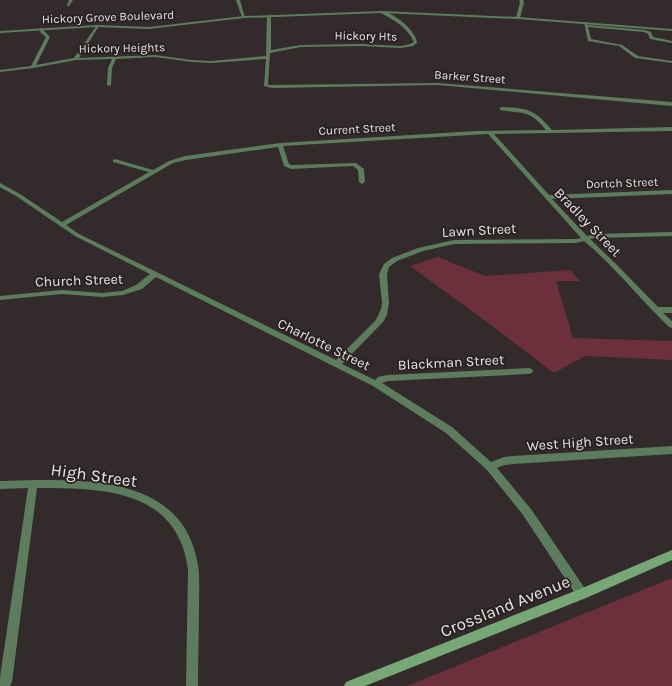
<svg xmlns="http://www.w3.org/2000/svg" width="672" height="686" font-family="Karla,sans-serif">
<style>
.green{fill:#6c303d}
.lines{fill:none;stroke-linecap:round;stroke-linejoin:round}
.minor{fill:#5d7b5d;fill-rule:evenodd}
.tertiary{fill:#5d7b5d;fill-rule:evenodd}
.secondary{fill:#77a777;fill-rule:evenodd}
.labels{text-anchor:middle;stroke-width:3.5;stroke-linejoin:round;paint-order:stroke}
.far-street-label{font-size:12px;fill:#eae4e5;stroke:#282021}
.street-label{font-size:14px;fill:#eae4e5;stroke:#282021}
.near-street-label{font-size:17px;fill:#eae4e5;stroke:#282021}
</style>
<rect width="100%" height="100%" fill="#322a2b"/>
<path class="green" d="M 438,257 L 485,276 L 570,270 L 580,281 L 556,281 L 573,338 L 672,341 L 672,360 L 585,356 L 554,373 L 491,325 L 410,266 Z
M 672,578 L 672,686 L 407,686 Z"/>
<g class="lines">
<path class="minor" d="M 69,0 L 73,0 L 69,6 L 67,6 Z
M 236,0 L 240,0 L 245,18 L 242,17 Z
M 519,0 L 523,0 L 524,2 L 520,18 L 518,19 L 516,18 L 520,2 Z
M 381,11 C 393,12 416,30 417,43 L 413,46 L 401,48 L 361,46 L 301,47 L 270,53 L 268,85 L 438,83 L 672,102 L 672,106 L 438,85 L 272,88 L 264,86 L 266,59 L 211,63 L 192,62 L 155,57 L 116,59 L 112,68 L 111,85 L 109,86 L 107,85 L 108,68 L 112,59 L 76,60 L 33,68 L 0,72 L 0,70 L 31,66 L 46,37 L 41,33 L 39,29 L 41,28 L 50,37 L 36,65 L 74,58 L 97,25 L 99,26 L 79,58 L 155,55 L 192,60 L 211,61 L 266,56 L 267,16 L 269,15 L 271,16 L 271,50 L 301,45 L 361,44 L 401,46 L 410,44 L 414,42 C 407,27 394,20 381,13 Z
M 584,22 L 586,22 L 587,25 L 645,30 L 651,32 L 653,37 L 672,41 L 672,43 L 650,39 L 648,34 L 644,32 L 588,27 L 591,39 L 622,45 L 638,56 L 672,61 L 672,63 L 635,58 L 619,46 L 588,41 Z
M 502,107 C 528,108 535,110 552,130 L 672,127 L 672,131 L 494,134 L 549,195 L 672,190 L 672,194 L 552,199 L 587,236 L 595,234 L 672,232 L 672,236 L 595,238 L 590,239 L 617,265 L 658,307 L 672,307 L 672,313 L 663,313 L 672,321 L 672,328 L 669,327 C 640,299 615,267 584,241 L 576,243 L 454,244 L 423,251 L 397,261 L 389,267 L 387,274 L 389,303 L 387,315 L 383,322 L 342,364 L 375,380 L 378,377 L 388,375 L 529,368 L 532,369 L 533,371 L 532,373 L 529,374 L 388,381 L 382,383 L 452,427 L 491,462 L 504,457 L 513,456 L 672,446 L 672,454 L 513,464 L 505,465 L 497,468 L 531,509 L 586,590 L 588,594 L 586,598 L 582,599 L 578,598 L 523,515 L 487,470 L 446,433 L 373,386 L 156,277 L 142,289 L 123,295 L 102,297 L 62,294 L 0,300 L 0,296 L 62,290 L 102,293 L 122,291 L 136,285 L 150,274 L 75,236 L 16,196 L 0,187 L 0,183 L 20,194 L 62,222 L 149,172 L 113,162 L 113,160 L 115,159 L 153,170 L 169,161 L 185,156 L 280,143 L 476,131 L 546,130 C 529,109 524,114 500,110 L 500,108 ZM 488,134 L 581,238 L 576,239 L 454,240 L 418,248 L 392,258 L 384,264 L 379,274 L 382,303 L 381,309 L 376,320 L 336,360 L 79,234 L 66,225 L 173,163 L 186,160 L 278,147 L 284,166 L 291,169 L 353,166 L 358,170 L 359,182 L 362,184 L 365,182 L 364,169 L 356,163 L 292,165 L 289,164 L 283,146 Z
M 36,480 C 102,480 184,482 198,565 C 200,579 199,593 199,607 C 199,633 198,660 198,686 L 186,686 L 188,570 C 178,489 102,488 37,488 L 12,682 L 10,686 L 0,686 L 0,677 L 28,488 L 0,489 L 0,481 Z"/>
<path class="tertiary" d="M 382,11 L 518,17 L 672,29 L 672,31 L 518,19 L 382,13 L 244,18 L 149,29 L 97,27 L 0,33 L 0,31 L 97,25 L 149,27 L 244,16 Z"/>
<path class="secondary" d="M 672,550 L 672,560 L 586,598 L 365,686 L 344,686 L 346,682 L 580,589 Z"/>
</g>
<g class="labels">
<g class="far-street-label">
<text transform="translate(108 17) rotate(-2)" y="4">Hickory Grove Boulevard</text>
<text transform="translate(366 36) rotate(1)" y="4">Hickory Hts</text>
<text transform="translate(122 48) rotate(-1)" y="4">Hickory Heights</text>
<text transform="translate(470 77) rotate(4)" y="4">Barker Street</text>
<text transform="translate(357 129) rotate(-3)" y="4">Current Street</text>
<text transform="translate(622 183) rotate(-2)" y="4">Dortch Street</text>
</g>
<g class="street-label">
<text transform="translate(588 222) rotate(46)" y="5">Bradley Street</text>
<text transform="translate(479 230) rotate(-3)" y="5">Lawn Street</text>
<text transform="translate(79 280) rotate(-2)" y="5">Church Street</text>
<text transform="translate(324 344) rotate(26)" y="5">Charlotte Street</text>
<text transform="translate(451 362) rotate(-3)" y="5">Blackman Street</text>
<text transform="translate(580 442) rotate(-4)" y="5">West High Street</text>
</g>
<g class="near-street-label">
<text transform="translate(94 475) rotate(8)" y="6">High Street</text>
<text transform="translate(505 606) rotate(-22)" y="6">Crossland Avenue</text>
</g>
</g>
</svg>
